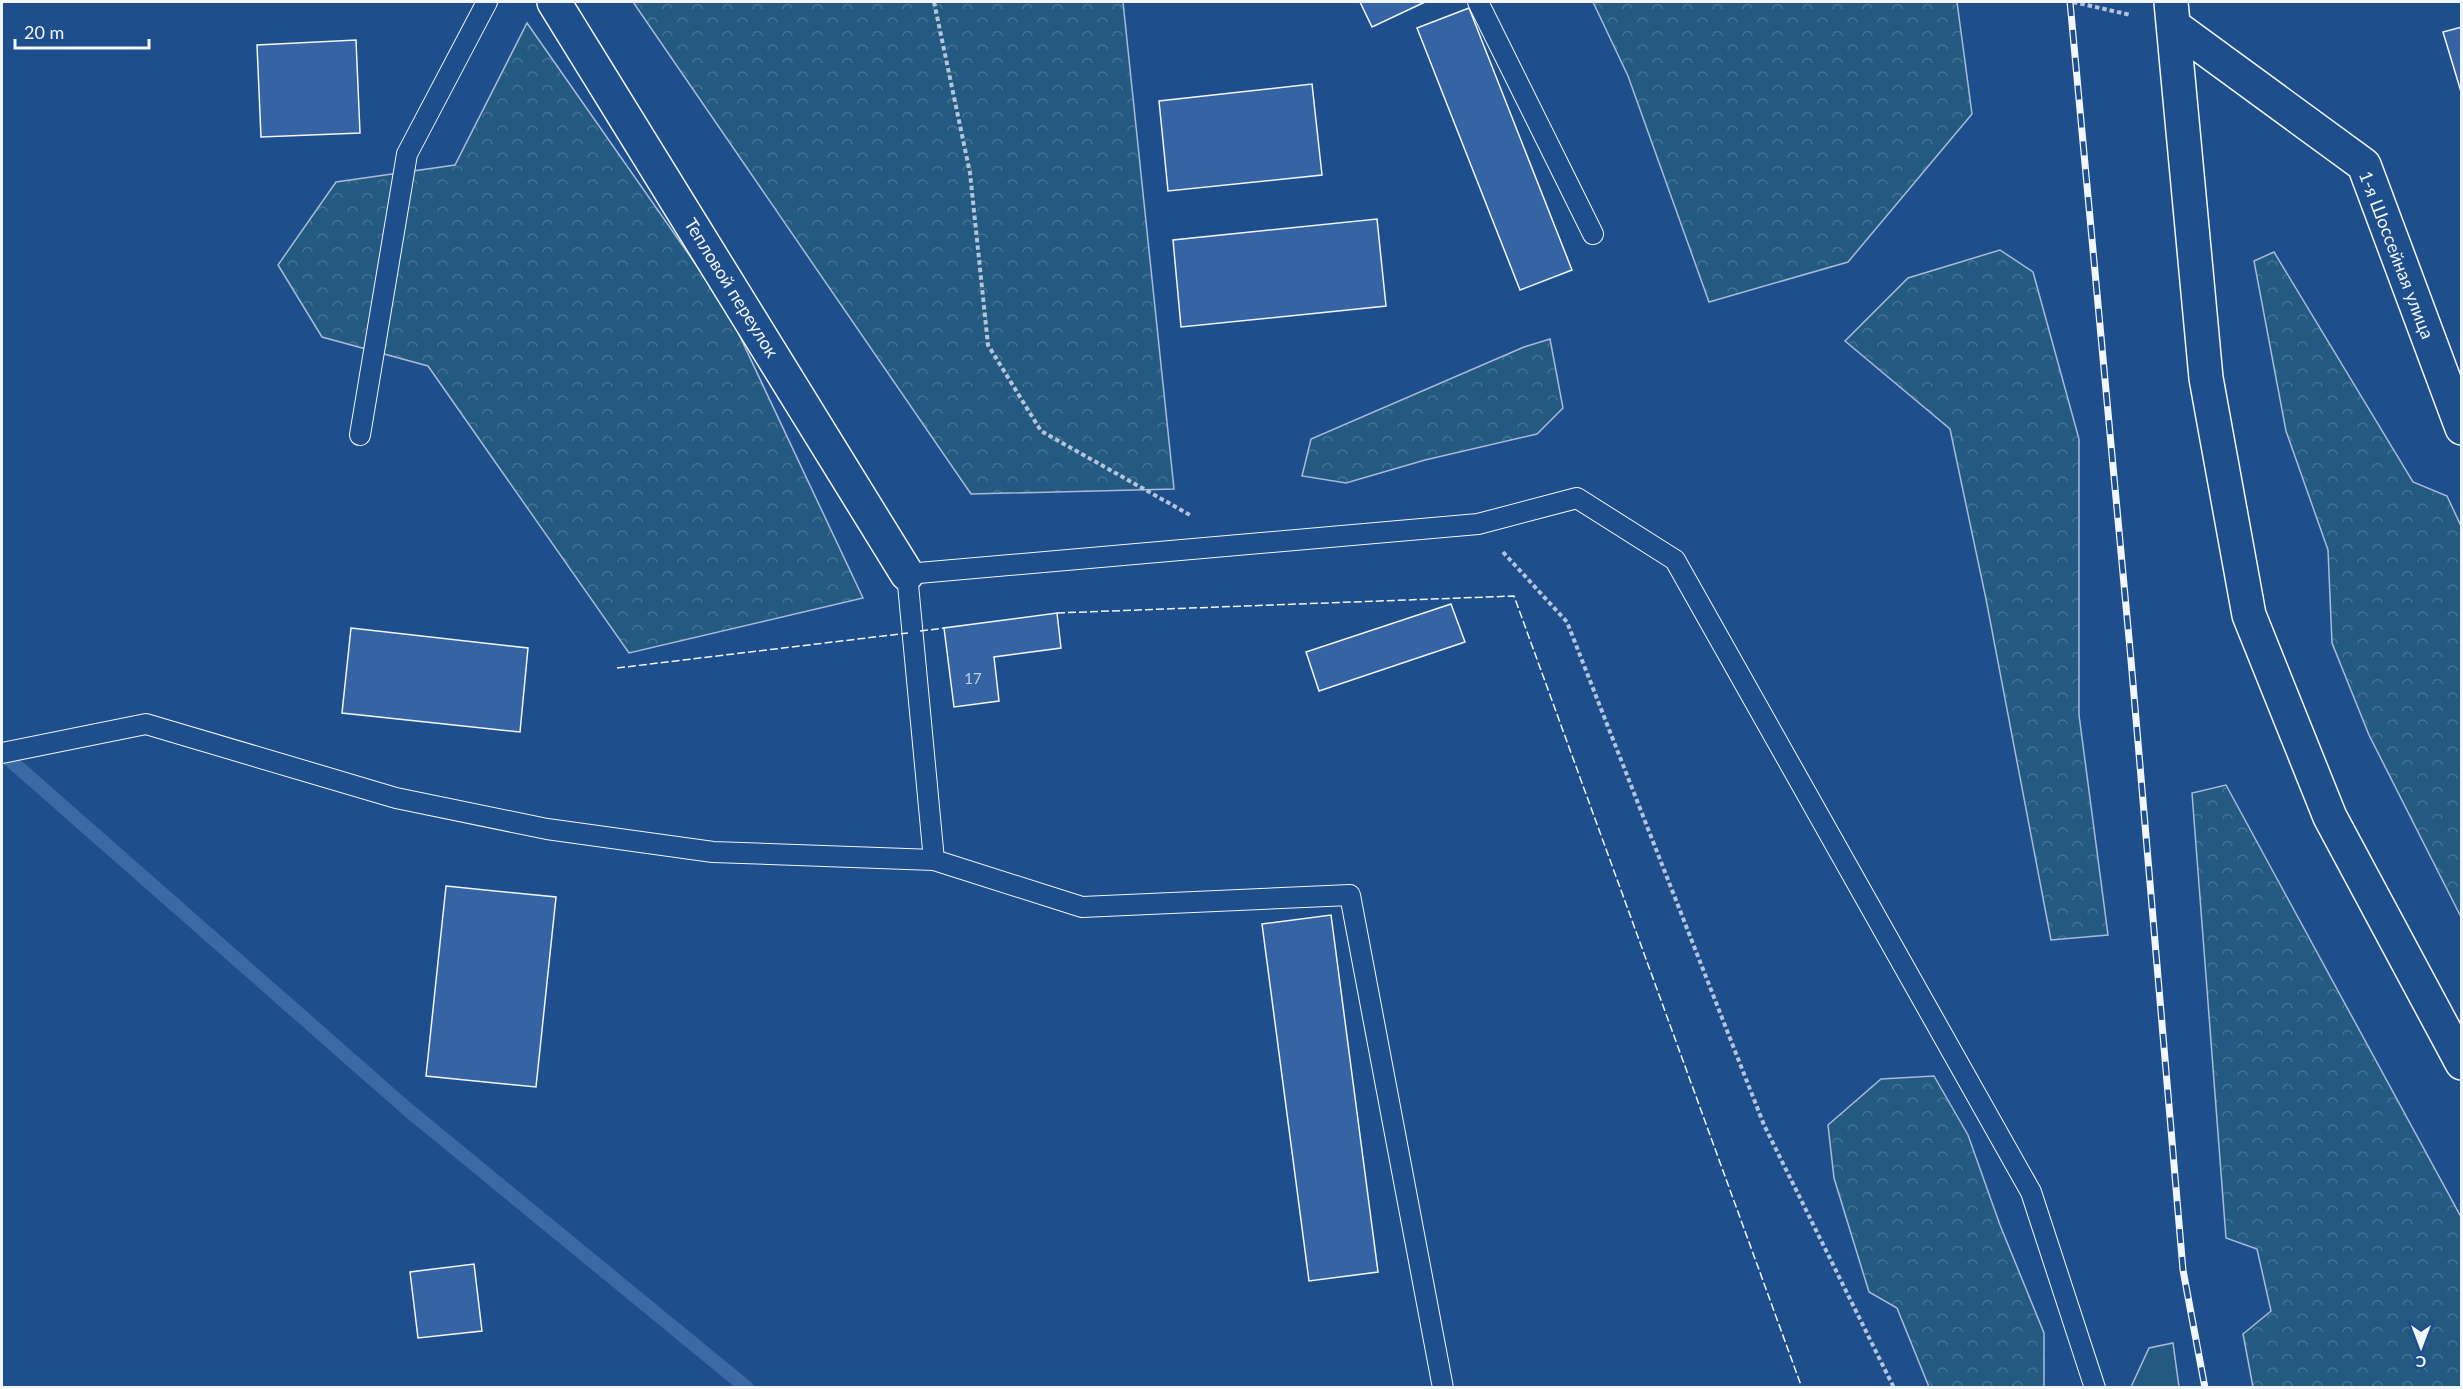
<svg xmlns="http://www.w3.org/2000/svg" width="2463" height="1389" font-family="Lato,sans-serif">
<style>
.green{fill:#245a82;stroke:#a8bbd7;stroke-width:1.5}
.forest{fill:url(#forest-crowns);stroke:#a8bbd7;stroke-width:1.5}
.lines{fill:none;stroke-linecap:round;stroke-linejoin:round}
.stream{stroke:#3b69a3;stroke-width:14}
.building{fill:#3563a3;stroke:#f2f6ff;stroke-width:1.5}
.service-casing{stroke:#f2f6ff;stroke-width:22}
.minor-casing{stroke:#f2f6ff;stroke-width:36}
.secondary-casing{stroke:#f2f6ff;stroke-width:36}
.path{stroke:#b3c4dc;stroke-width:4;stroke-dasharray:4.5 3;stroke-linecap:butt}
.service{stroke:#1f4e8c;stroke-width:20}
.minor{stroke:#1f4e8c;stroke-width:33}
.secondary{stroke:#1f4e8c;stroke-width:33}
.rail-casing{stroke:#f2f6ff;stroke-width:7}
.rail{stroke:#1f4e8c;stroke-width:4.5;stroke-dasharray:14;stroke-linecap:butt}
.fence{stroke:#f2f6ff;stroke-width:1.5;stroke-dasharray:8 3;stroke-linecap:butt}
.labels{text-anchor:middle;stroke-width:4.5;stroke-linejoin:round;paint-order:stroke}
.number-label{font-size:15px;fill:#c3d1e8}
.street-label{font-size:18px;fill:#f2f6ff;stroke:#1f4e8c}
</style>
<defs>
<pattern id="forest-crowns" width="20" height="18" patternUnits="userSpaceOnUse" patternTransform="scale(1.5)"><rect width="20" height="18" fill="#245a82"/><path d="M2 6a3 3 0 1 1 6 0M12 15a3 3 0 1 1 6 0" fill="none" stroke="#447295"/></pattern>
</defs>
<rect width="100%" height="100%" fill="#1f4e8c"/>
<path class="green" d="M 2173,1343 L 2179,1387 L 2131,1387 L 2149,1348 Z"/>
<path class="forest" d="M 633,2 L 1123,2 L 1174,489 L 971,494 Z
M 1593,2 L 1957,2 L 1972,114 L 1848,262 L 1709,302 L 1628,76 Z
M 527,23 L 727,309 L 863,598 L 629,653 L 428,366 L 322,337 L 278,265 L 336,182 L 455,165 Z
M 2000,250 L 2033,272 L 2079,439 L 2079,715 L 2108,935 L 2051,940 L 1986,599 L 1950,429 L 1845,341 L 1908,278 Z
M 2274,252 L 2413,482 L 2447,496 L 2461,526 L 2461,917 L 2369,735 L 2332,643 L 2328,550 L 2286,431 L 2254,261 Z
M 1550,339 L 1563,408 L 1537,434 L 1425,460 L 1346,483 L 1302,476 L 1311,439 L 1524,347 Z
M 2226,785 L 2461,1217 L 2461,1387 L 2253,1387 L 2243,1334 L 2271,1311 L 2257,1249 L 2226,1238 L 2192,793 Z
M 1934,1076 L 1968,1135 L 2000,1225 L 2044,1333 L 2044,1387 L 1929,1387 L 1897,1308 L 1869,1292 L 1834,1178 L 1828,1125 L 1881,1079 Z"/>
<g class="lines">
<path class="stream" d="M 2,753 L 407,1109 L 747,1388"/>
</g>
<path class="building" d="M 1360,2 L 1425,2 L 1372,27 Z
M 1469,8 L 1572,270 L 1520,290 L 1417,28 Z
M 2462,27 L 2462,95 L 2443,32 Z
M 356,40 L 360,133 L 261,137 L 257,45 Z
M 1312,84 L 1322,175 L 1168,191 L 1159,101 Z
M 1377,219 L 1386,306 L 1181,327 L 1173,240 Z
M 1451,604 L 1465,642 L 1319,691 L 1306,652 Z
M 1057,613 L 1061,648 L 994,657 L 999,701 L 954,707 L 944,628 Z
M 351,628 L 528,648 L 520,732 L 342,713 Z
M 446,886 L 556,897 L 536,1087 L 426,1076 Z
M 1331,915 L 1378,1272 L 1309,1281 L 1262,924 Z
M 474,1264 L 482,1331 L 418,1338 L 410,1272 Z"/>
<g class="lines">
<g class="service-casing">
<path id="service" d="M 1478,2 L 1593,234
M 360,435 L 407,154 L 487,2
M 2,753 L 146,724 L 396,798 L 547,829 L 713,852 L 934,860
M 1443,1388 L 1350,895 L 1082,907 L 934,860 L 907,574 L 1478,524 L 1577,498 L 1675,560 L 2031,1192 L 2095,1388"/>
</g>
<g class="minor-casing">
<path id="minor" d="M 554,2 L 907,574
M 2174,26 L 2364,165 L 2462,428"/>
</g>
<g class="secondary-casing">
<path id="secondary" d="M 2171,2 L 2206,378 L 2249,615 L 2330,817 L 2462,1063"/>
</g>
<path class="path" d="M 934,2 L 970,173 L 988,345 L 1041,431 L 1190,515
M 2073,2 L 2131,15
M 1503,552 L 1567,622 L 1764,1125 L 1894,1388"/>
<use href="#service" class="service"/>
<use href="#minor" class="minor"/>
<use href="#secondary" class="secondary"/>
<g class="rail-casing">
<path id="rail" d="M 2070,2 L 2131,660 L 2183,1270 L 2205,1388"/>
</g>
<use href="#rail" class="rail"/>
<path class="fence" d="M 1057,613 L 1514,596 L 1802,1388
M 920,631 L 944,628
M 617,668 L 908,633"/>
</g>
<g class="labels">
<g class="number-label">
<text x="973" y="684">17</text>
</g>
<g class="street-label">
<text transform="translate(2396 255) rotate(69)" y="6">1-я Шоссейная улица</text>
<text transform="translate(731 288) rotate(58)" y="6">Тепловой переулок</text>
</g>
</g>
<rect width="2463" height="1389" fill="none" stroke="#f2f6ff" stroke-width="6"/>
<g transform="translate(2421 1347) rotate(180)" stroke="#1f4e8c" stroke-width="4.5" paint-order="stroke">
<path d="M0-4.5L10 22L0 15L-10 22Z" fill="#f2f6ff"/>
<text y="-9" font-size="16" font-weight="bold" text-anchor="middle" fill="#f2f6ff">С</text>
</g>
<path d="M15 39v9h134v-9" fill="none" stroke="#f2f6ff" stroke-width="3"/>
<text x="24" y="39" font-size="18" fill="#f2f6ff" stroke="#1f4e8c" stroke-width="4.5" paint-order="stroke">20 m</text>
</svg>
